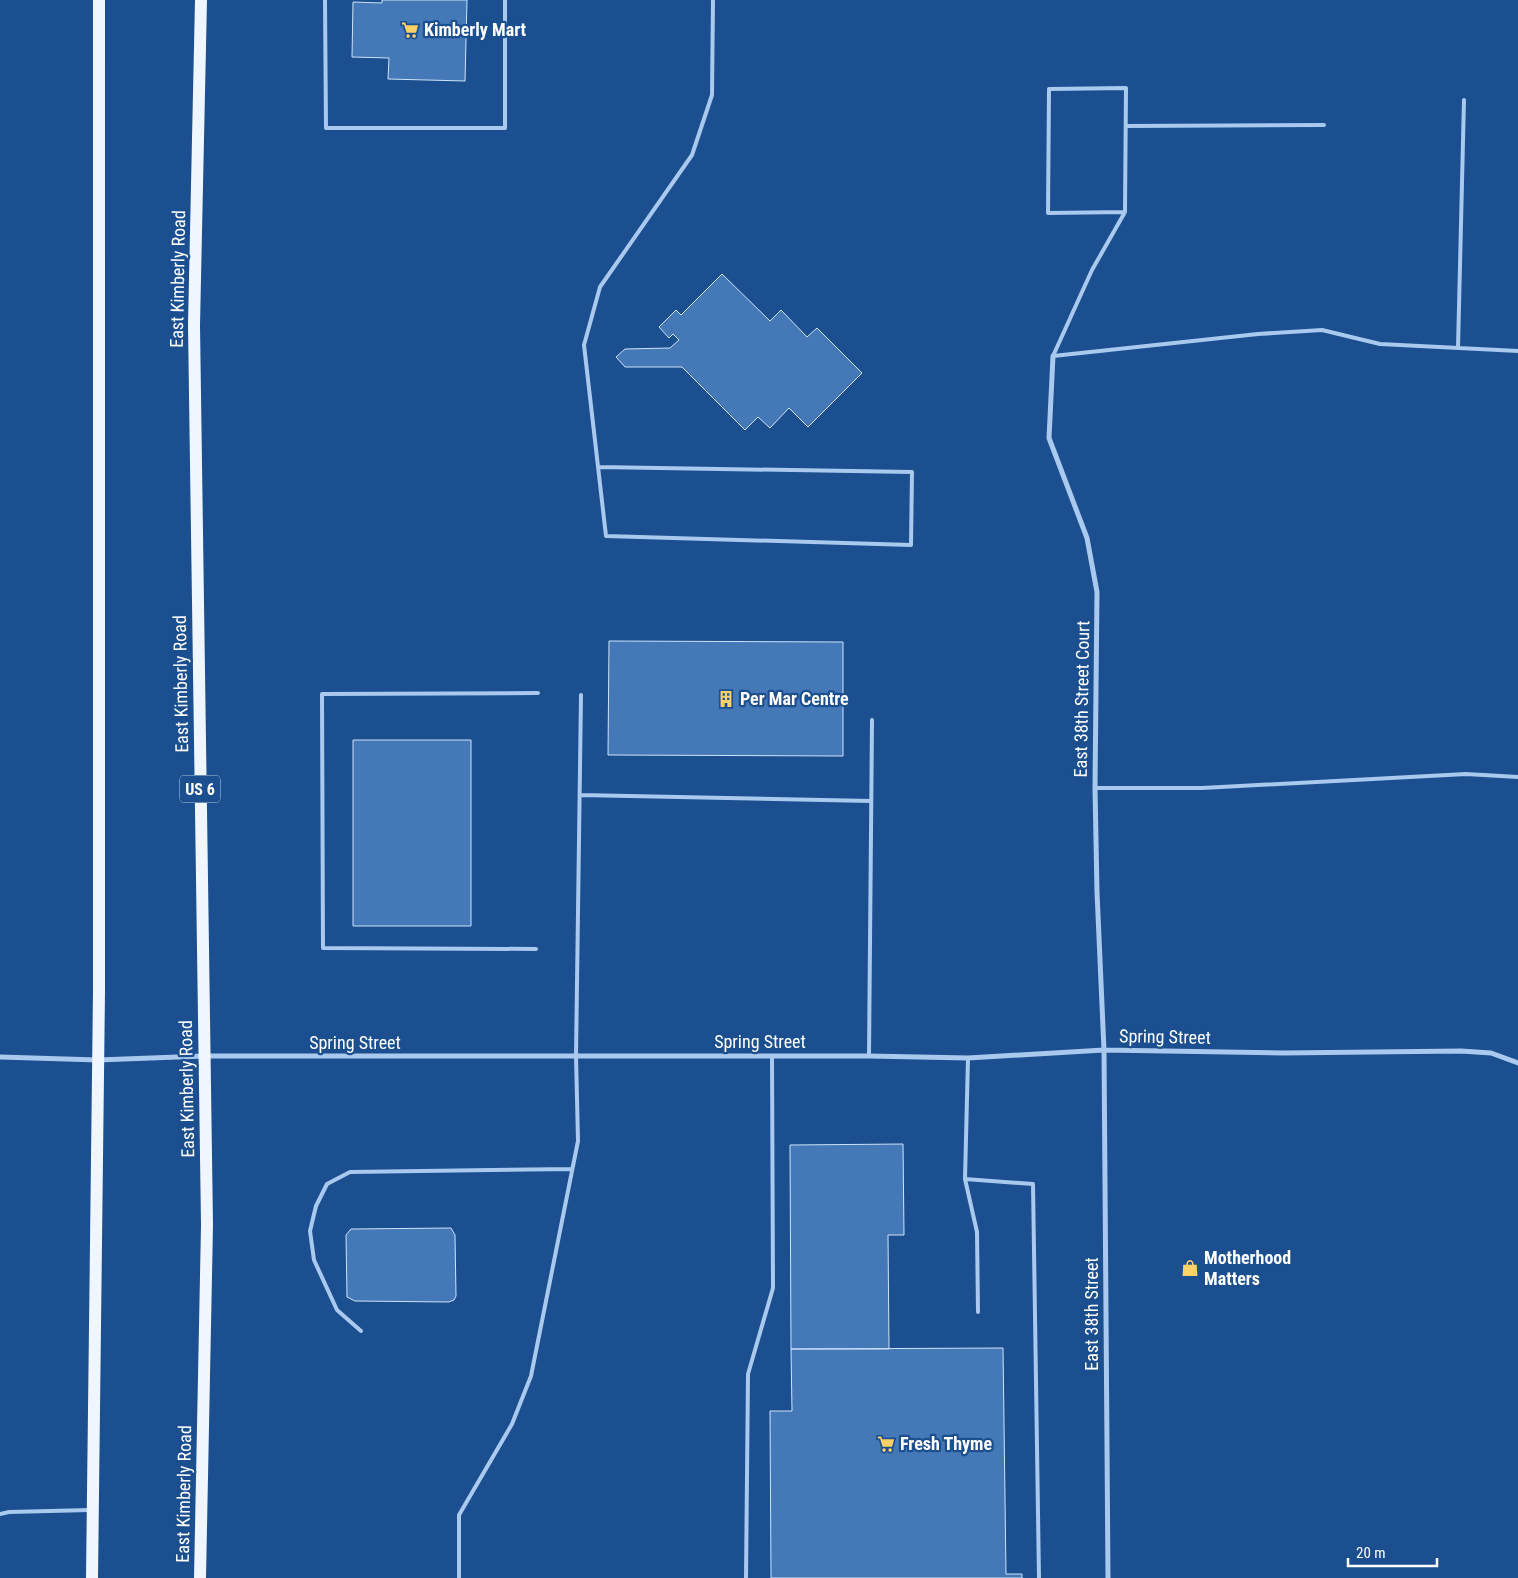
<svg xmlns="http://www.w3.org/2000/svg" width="1518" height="1578" font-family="'Roboto Condensed',sans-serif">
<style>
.building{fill:#4478b7;stroke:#cfe3fa}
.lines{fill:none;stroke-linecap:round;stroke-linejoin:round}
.service{stroke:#a9c9ee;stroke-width:4}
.minor{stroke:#a9c9ee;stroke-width:5}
.primary{stroke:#f0f6ff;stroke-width:12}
.labels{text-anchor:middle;stroke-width:4.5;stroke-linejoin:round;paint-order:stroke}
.shield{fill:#1b4f8f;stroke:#bbcadd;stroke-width:1}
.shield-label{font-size:16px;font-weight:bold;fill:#fff}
.poi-label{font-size:18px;font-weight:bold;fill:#fff;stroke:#1b4f8f;text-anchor:start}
.street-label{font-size:18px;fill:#fff;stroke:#1b4f8f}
</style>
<rect width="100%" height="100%" fill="#1b4f8f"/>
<path class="building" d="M 382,0 L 467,0 L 465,81 L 388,79 L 389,58 L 352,57 L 353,2 L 382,3 Z
M 722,274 L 770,321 L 781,310 L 807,337 L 817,328 L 862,373 L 808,427 L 789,408 L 770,428 L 758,417 L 745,430 L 682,367 L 625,367 L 616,357 L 625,349 L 670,348 L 679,340 L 673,334 L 669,338 L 659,327 L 676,310 L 681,315 Z
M 609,641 L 843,642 L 843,756 L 608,755 Z
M 353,740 L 471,740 L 471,926 L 353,926 Z
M 903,1144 L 904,1235 L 888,1235 L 889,1349 L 791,1349 L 790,1145 Z
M 451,1228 L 455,1235 L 456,1296 L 454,1300 L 449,1302 L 355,1301 L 347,1297 L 346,1235 L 351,1229 Z
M 1003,1348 L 1006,1574 L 1022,1574 L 1022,1578 L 771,1578 L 770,1411 L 792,1411 L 791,1349 Z"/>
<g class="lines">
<path class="service" d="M 325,0 L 326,128 L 505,128 L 505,0
M 1126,126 L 1324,125
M 1458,348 L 1464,100
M 1053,356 L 1092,270 L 1125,212 L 1126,88 L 1049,89 L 1048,213 L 1125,212
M 1053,356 L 1258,334 L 1322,330 L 1380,344 L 1518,351
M 598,467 L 912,472 L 911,545 L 606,536 L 584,345 L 600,287 L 692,155 L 712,95 L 713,0
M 1095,788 L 1202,788 L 1466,774 L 1518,777
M 580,795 L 871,801
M 536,949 L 323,948 L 322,694 L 538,693
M 869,1056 L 872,720
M 968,1058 L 965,1179 L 977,1232 L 978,1312
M 965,1179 L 1033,1184 L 1039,1578
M 361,1331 L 337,1310 L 314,1260 L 310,1231 L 316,1206 L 327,1184 L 350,1172 L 572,1169
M 0,1514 L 9,1512 L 90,1510
M 459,1578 L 459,1515 L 512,1424 L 531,1376 L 578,1141 L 576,1056 L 581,695
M 746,1578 L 748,1374 L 773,1288 L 772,1056"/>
<path class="minor" d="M 1053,356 L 1049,438 L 1087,538 L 1097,592 L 1095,788 L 1097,892 L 1104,1050 L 1108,1578
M 0,1057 L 98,1060 L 204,1056 L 869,1056 L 968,1058 L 1104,1050 L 1283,1053 L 1461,1051 L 1491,1053 L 1518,1063"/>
<path class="primary" d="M 92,1578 L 99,991 L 99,0
M 200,1578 L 207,1225 L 194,325 L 201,0"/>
</g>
<defs>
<g id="supermarket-bare" transform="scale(1.35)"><path d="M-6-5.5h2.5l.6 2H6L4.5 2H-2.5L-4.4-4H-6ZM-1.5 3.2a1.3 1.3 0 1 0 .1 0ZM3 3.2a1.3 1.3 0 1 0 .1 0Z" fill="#ffd166" stroke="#1b4f8f" stroke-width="2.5" paint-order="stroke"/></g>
<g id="building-bare" transform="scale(1.35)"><path d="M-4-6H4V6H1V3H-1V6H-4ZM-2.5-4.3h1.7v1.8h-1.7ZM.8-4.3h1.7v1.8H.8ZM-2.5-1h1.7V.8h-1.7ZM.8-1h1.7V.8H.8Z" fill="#ffd166" stroke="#1b4f8f" stroke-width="2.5" paint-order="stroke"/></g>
<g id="shop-bare" transform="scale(1.35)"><path d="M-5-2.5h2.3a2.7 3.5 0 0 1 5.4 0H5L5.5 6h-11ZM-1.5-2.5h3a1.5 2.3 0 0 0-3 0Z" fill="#ffd166" stroke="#1b4f8f" stroke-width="2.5" paint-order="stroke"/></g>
</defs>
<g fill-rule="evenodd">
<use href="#supermarket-bare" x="410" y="30"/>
<use href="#building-bare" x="726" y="699"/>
<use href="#shop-bare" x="1190" y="1268"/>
<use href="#supermarket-bare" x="886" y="1444"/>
</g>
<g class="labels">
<rect class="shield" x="180" y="775.5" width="40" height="27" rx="4"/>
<g class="shield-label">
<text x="200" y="795">US 6</text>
</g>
<g class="poi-label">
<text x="424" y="36">Kimberly Mart</text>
<text x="740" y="705">Per Mar Centre</text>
<text x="1204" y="1264">Motherhood<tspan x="1204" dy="21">Matters</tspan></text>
<text x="900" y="1450">Fresh Thyme</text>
</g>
<g class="street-label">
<text transform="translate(178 279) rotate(-89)" y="6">East Kimberly Road</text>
<text transform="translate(181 684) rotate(-91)" y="6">East Kimberly Road</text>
<text transform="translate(1082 699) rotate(-89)" y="6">East 38th Street Court</text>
<text transform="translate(1165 1037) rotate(1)" y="6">Spring Street</text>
<text x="760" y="1048">Spring Street</text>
<text x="355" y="1049">Spring Street</text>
<text transform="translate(187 1089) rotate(-91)" y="6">East Kimberly Road</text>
<text transform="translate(1092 1314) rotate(-90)" y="6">East 38th Street</text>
<text transform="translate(184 1494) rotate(-89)" y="6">East Kimberly Road</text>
</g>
</g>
<path d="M1348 1558v8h89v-8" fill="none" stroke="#ffffff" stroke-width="2.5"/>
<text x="1356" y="1558" font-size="15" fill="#ffffff" stroke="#1b4f8f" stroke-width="4" paint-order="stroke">20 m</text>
</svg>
